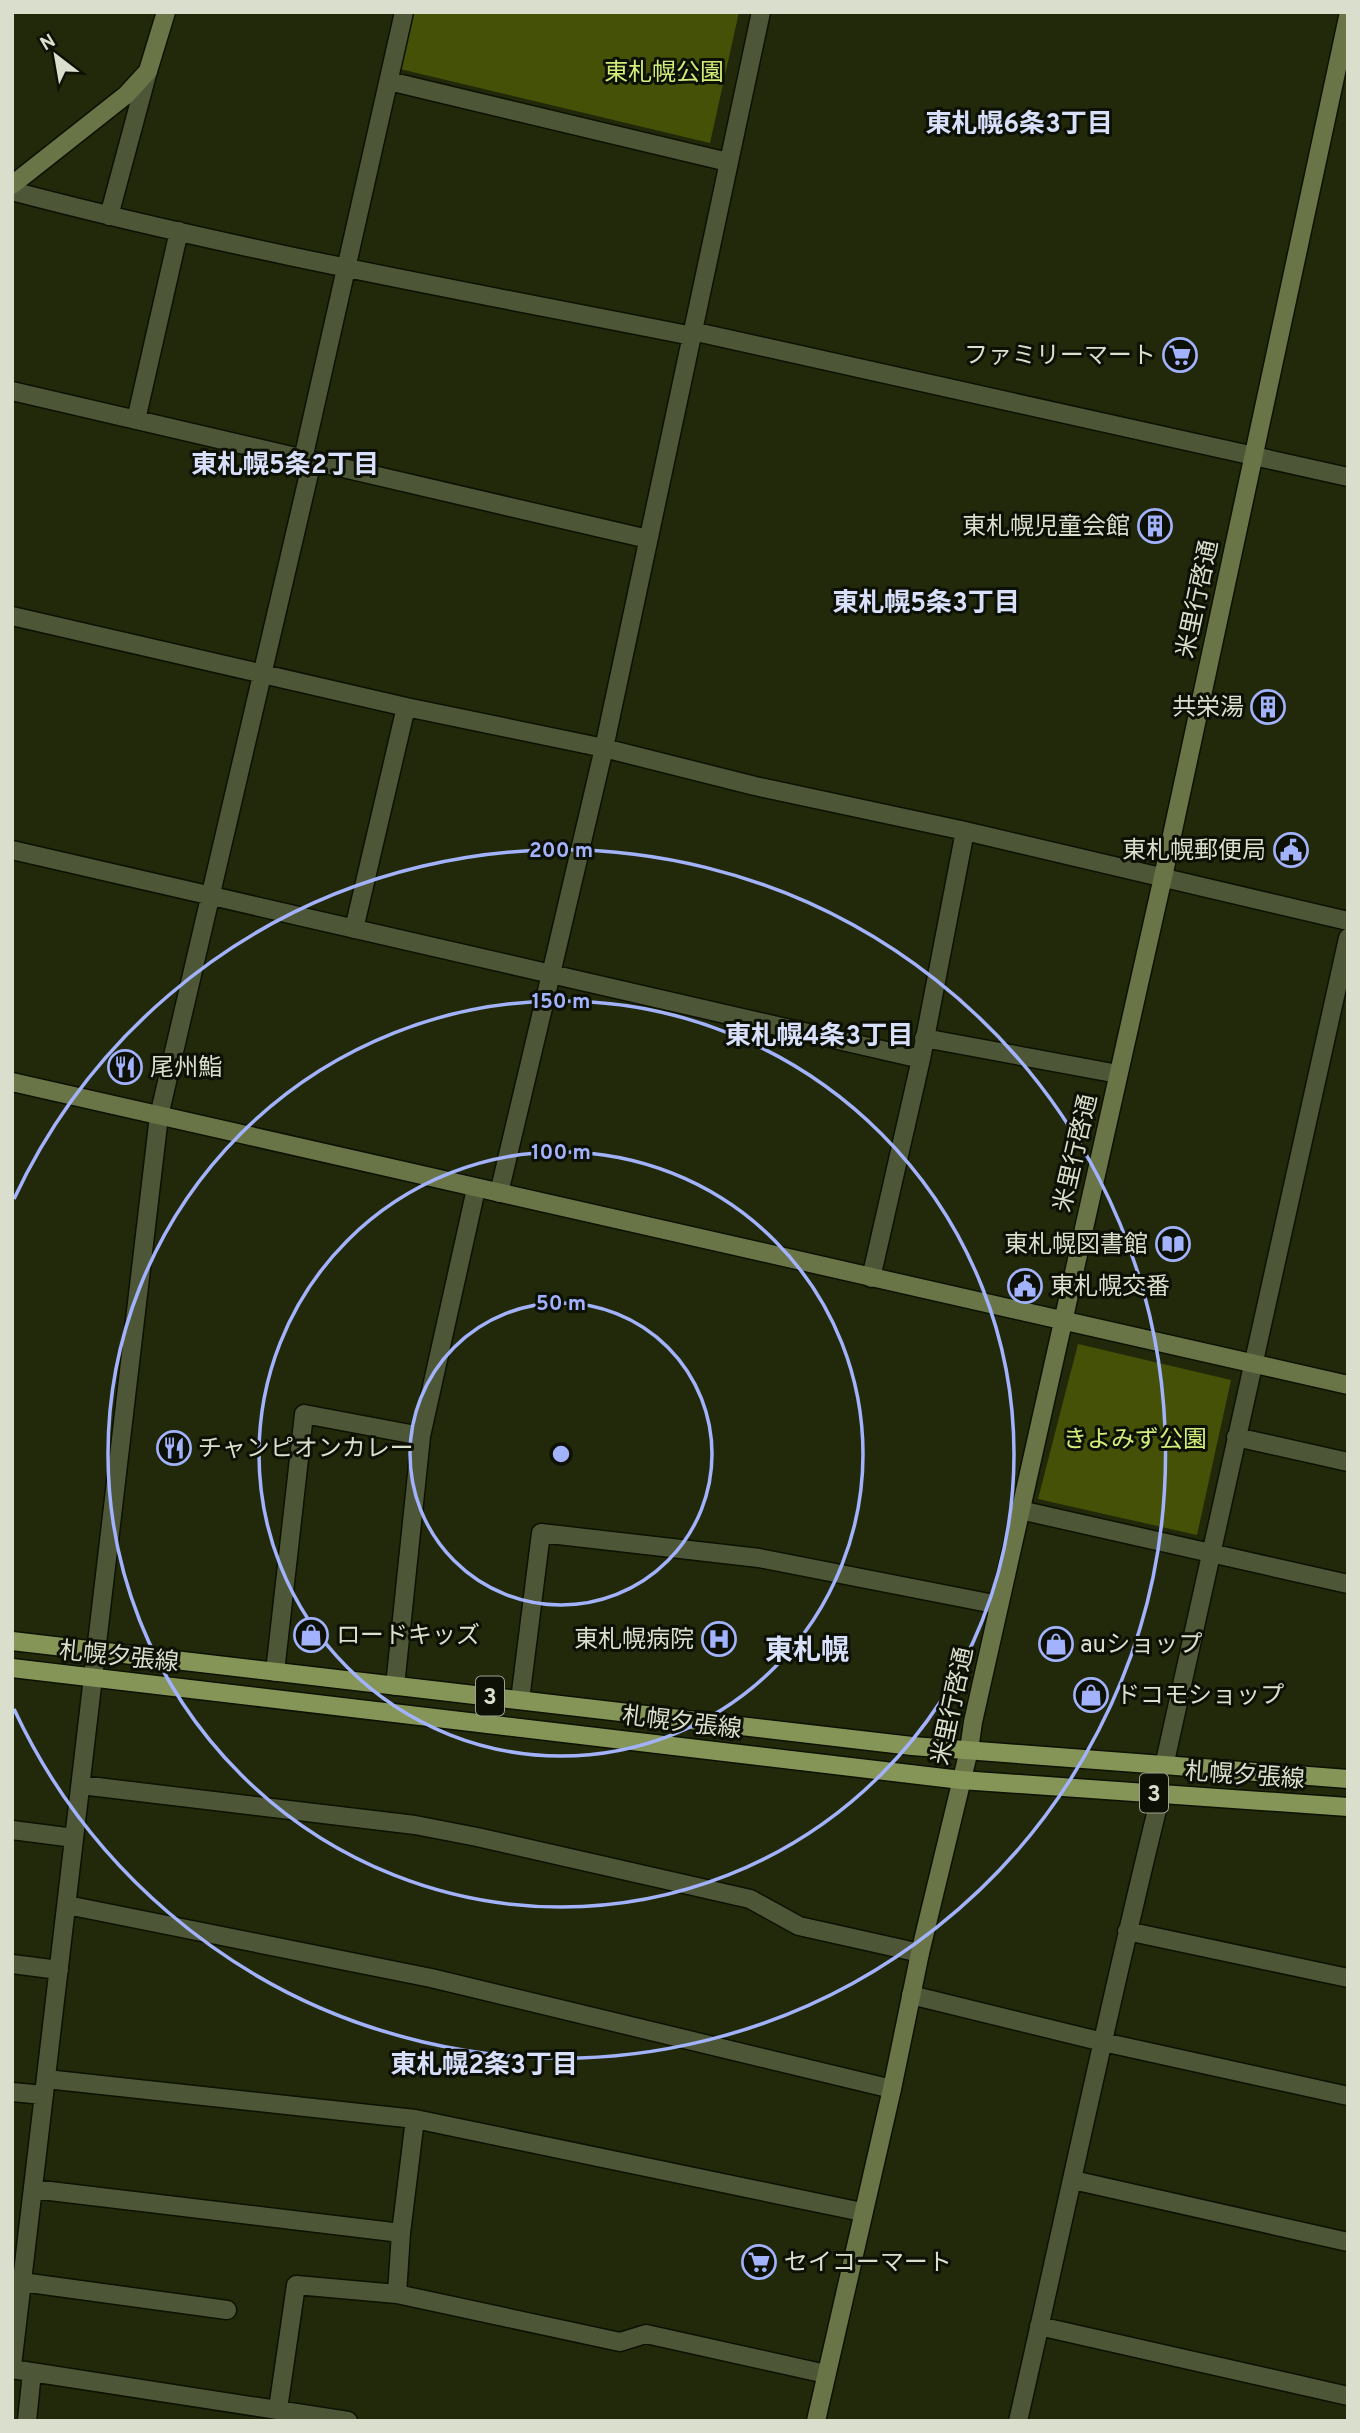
<svg xmlns="http://www.w3.org/2000/svg" width="1360" height="2433" font-family="Overpass,'Noto Sans JP',sans-serif">
<style>
.green{fill:#445106}
.lines{fill:none;stroke-linecap:round;stroke-linejoin:round}
.street-casing{stroke:#0c1100;stroke-width:21}
.secondary-casing{stroke:#0c1100;stroke-width:21}
.primary-casing{stroke:#0c1100;stroke-width:21}
.street{stroke:#4e5638;stroke-width:18}
.secondary{stroke:#6a7547;stroke-width:18}
.primary{stroke:#859457;stroke-width:18}
.ring{fill:none;stroke:#a2b2fd;stroke-width:3.5}
.labels{text-anchor:middle;stroke-width:6;stroke-linejoin:round;paint-order:stroke}
.shield{fill:#0d1005;stroke:#9ca191;stroke-width:2}
.shield-label{font-size:23px;font-weight:bold;fill:#dadfcd}
.park-label{font-size:24px;fill:#d2ed79;stroke:#0d1005}
.poi-label{font-size:24px;fill:#dadfcd;stroke:#0d1005;text-anchor:start}
.street-label{font-size:24px;fill:#dadfcd;stroke:#0d1005}
.neighbourhood-label{font-size:26px;font-weight:bold;fill:#d8e0fc;stroke:#0d1005}
.quarter-label{font-size:28px;font-weight:bold;fill:#d8e0fc;stroke:#0d1005}
.centre{fill:#a2b2fd;stroke:#0d1005;stroke-width:3.5}
.ring-label{font-size:21px;text-anchor:middle;font-weight:bold;fill:#a2b2fd;stroke:#0d1005;stroke-width:6;stroke-linejoin:round;paint-order:stroke}
</style>
<rect width="100%" height="100%" fill="#22290b"/>
<path class="green" d="M 413,12 L 739,12 L 710,143 L 400,69 Z
M 1078,1344 L 1231,1380 L 1197,1535 L 1038,1499 Z"/>
<g class="lines">
<g class="street-casing">
<path id="street" d="M 389,81 L 728,162
M 12,191 C 236,250 465,291 692,336
M 109,216 L 148,71
M 692,331 L 1348,477
M 12,391 L 648,539
M 136,420 L 179,231
M 303,459 L 404,12
M 12,616 L 406,707 L 604,748 L 755,786 L 965,831 L 1348,921
M 12,850 L 551,974 L 604,748 L 761,12
M 354,929 L 406,707
M 924,1038 L 1118,1074
M 499,1193 L 551,974 L 921,1059
M 871,1278 L 921,1059 L 965,831
M 1236,1437 L 1348,1462
M 1020,1510 L 1348,1584
M 275,1672 L 304,1414 L 421,1436
M 395,1686 L 421,1436 L 476,1189
M 520,1700 L 541,1533 L 759,1558 L 999,1605
M 1164,1766 L 1348,938
M 81,1785 L 415,1825 L 477,1837 L 750,1899 L 799,1926 L 920,1953
M 12,1830 L 74,1838
M 67,1905 L 431,1978 L 892,2089
M 1127,1931 L 1348,1978
M 12,1964 L 59,1970
M 911,1995 L 1103,2042 L 1348,2096
M 46,2079 L 415,2119 L 862,2212
M 12,2092 L 44,2095
M 1073,2180 L 1348,2242
M 33,2189 L 401,2233
M 22,2282 L 227,2310
M 397,2294 L 401,2233 L 415,2119
M 1039,2326 L 1348,2396
M 12,2366 L 159,1116 L 312,461
M 12,2369 L 348,2421
M 278,2409 L 296,2285 L 397,2294 L 620,2342 L 646,2334 L 826,2374
M 27,2421 L 32,2372
M 1018,2421 C 1066,2212 1109,2002 1161,1794"/>
</g>
<g class="secondary-casing">
<path id="secondary" d="M 12,185 L 126,95 L 148,71 L 166,12
M 12,1082 L 1348,1385
M 816,2421 L 892,2089 L 920,1953 L 969,1750 L 973,1722 L 1163,877 L 1348,17"/>
</g>
<g class="primary-casing">
<path id="primary" d="M 12,1641 L 912,1746 L 1348,1779
M 12,1668 L 961,1780 L 1348,1807"/>
</g>
<use href="#street" class="street"/>
<use href="#secondary" class="secondary"/>
<use href="#primary" class="primary"/>
</g>
<g class="ring">
<circle cx="561" cy="1454" r="151"/>
<circle cx="561" cy="1454" r="302"/>
<circle cx="561" cy="1454" r="453"/>
<path d="M14 1199A604 604 0 1 1 14 1709"/>
</g>
<defs>
<g id="supermarket-ring" transform="scale(1.75)"><circle r="9.5" fill="#0d1005" stroke="#a2b2fd" stroke-width="1.5"/><path d="M-6-5.5h2.5l.6 2H6L4.5 2H-2.5L-4.4-4H-6ZM-1.5 3.2a1.3 1.3 0 1 0 .1 0ZM3 3.2a1.3 1.3 0 1 0 .1 0Z" fill="#a2b2fd"/></g>
<g id="building-ring" transform="scale(1.75)"><circle r="9.5" fill="#0d1005" stroke="#a2b2fd" stroke-width="1.5"/><path d="M-4-6H4V6H1V3H-1V6H-4ZM-2.5-4.3h1.7v1.8h-1.7ZM.8-4.3h1.7v1.8H.8ZM-2.5-1h1.7V.8h-1.7ZM.8-1h1.7V.8H.8Z" fill="#a2b2fd"/></g>
<g id="civic-ring" transform="scale(1.75)"><circle r="9.5" fill="#0d1005" stroke="#a2b2fd" stroke-width="1.5"/><path d="M-.6-6.5H3V-4.5H.6V-3L4-1V1h2V6H-6V1h2V-1L-.6-3ZM-1.2 2.5V6h2.4V2.5Z" fill="#a2b2fd"/></g>
<g id="restaurant-ring" transform="scale(1.75)"><circle r="9.5" fill="#0d1005" stroke="#a2b2fd" stroke-width="1.5"/><path d="M-5-6h1v4h1v-4h1v4h1v-4h1v5L-1.5 .5V6h-2V.5L-5-1ZM5-6V6H3V1.5H1.5Q1.5-4 5-6Z" fill="#a2b2fd"/></g>
<g id="library-ring" transform="scale(1.75)"><circle r="9.5" fill="#0d1005" stroke="#a2b2fd" stroke-width="1.5"/><path d="M-6-4Q-3-5.5-.7-3.5V5Q-3 3-6 4ZM6-4Q3-5.5 .7-3.5V5Q3 3 6 4Z" fill="#a2b2fd"/></g>
<g id="shop-ring" transform="scale(1.75)"><circle r="9.5" fill="#0d1005" stroke="#a2b2fd" stroke-width="1.5"/><path d="M-5-2.5h2.3a2.7 3.5 0 0 1 5.4 0H5L5.5 6h-11ZM-1.5-2.5h3a1.5 2.3 0 0 0-3 0Z" fill="#a2b2fd"/></g>
<g id="hospital-ring" transform="scale(1.75)"><circle r="9.5" fill="#0d1005" stroke="#a2b2fd" stroke-width="1.5"/><path d="M-5-5h3v3.5h4V-5h3V5h-3V1.5h-4V5h-3Z" fill="#a2b2fd"/></g>
</defs>
<g fill-rule="evenodd">
<use href="#supermarket-ring" x="1180" y="355"/>
<use href="#building-ring" x="1155" y="526"/>
<use href="#building-ring" x="1268" y="707"/>
<use href="#civic-ring" x="1291" y="850"/>
<use href="#restaurant-ring" x="125" y="1067"/>
<use href="#library-ring" x="1173" y="1244"/>
<use href="#civic-ring" x="1025" y="1286"/>
<use href="#restaurant-ring" x="174" y="1448"/>
<use href="#shop-ring" x="311" y="1635"/>
<use href="#hospital-ring" x="719" y="1639"/>
<use href="#shop-ring" x="1056" y="1644"/>
<use href="#shop-ring" x="1091" y="1695"/>
<use href="#supermarket-ring" x="759" y="2262"/>
</g>
<g class="labels">
<g class="shield">
<rect x="476" y="1676.5" width="28" height="39" rx="5"/>
<rect x="1140" y="1773.5" width="28" height="39" rx="5"/>
</g>
<g class="shield-label">
<text x="490" y="1704">3</text>
<text x="1154" y="1801">3</text>
</g>
<g class="park-label">
<text x="664" y="80">東札幌公園</text>
<text x="1135" y="1447">きよみず公園</text>
</g>
<g class="poi-label">
<text x="1156" y="363" text-anchor="end">ファミリーマート</text>
<text x="1130" y="534" text-anchor="end">東札幌児童会館</text>
<text x="1244" y="715" text-anchor="end">共栄湯</text>
<text x="1266" y="858" text-anchor="end">東札幌郵便局</text>
<text x="150" y="1075">尾州鮨</text>
<text x="1148" y="1252" text-anchor="end">東札幌図書館</text>
<text x="1050" y="1294">東札幌交番</text>
<text x="198" y="1456">チャンピオンカレー</text>
<text x="336" y="1643">ロードキッズ</text>
<text x="694" y="1647" text-anchor="end">東札幌病院</text>
<text x="1080" y="1652">auショップ</text>
<text x="1116" y="1703">ドコモショップ</text>
<text x="784" y="2270">セイコーマート</text>
</g>
<g class="street-label">
<text transform="translate(1197 599) rotate(-78)" y="8">米里行啓通</text>
<text transform="translate(1075 1153) rotate(-77)" y="8">米里行啓通</text>
<text transform="translate(119 1656) rotate(6)" y="8">札幌夕張線</text>
<text transform="translate(952 1706) rotate(-78)" y="8">米里行啓通</text>
<text transform="translate(682 1722) rotate(7)" y="8">札幌夕張線</text>
<text transform="translate(1245 1775) rotate(4)" y="8">札幌夕張線</text>
</g>
<g class="neighbourhood-label">
<text x="1019" y="132">東札幌6条3丁目</text>
<text x="285" y="473">東札幌5条2丁目</text>
<text x="926" y="611">東札幌5条3丁目</text>
<text x="819" y="1044">東札幌4条3丁目</text>
<text x="484" y="2073">東札幌2条3丁目</text>
</g>
<g class="quarter-label">
<text x="807" y="1659">東札幌</text>
</g>
</g>
<circle cx="561" cy="1454" r="10" class="centre"/>
<g class="ring-label">
<text x="561" y="857">200 m</text>
<text x="561" y="1008">150 m</text>
<text x="561" y="1159">100 m</text>
<text x="561" y="1310">50 m</text>
</g>
<rect width="1360" height="2433" fill="none" stroke="#dadfcd" stroke-width="28"/>
<g transform="translate(56 56) rotate(329)" stroke="#0d1005" stroke-width="5" paint-order="stroke">
<path d="M0-5L12 26L0 18L-12 26Z" fill="#dadfcd"/>
<text y="-10" font-size="19" font-weight="bold" text-anchor="middle" fill="#dadfcd">N</text>
</g>
</svg>
